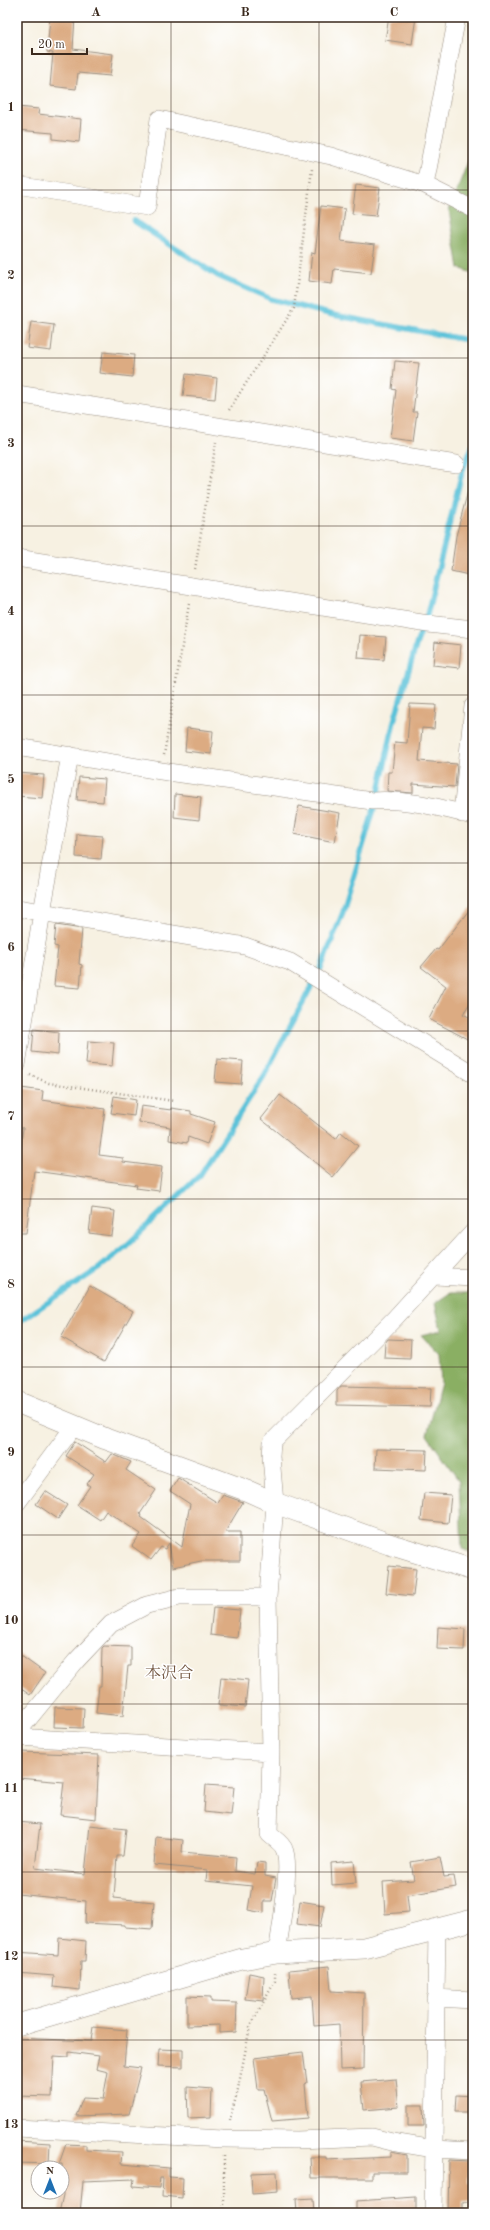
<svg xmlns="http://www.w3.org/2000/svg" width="490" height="2230" font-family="'Old Standard TT','Noto Serif JP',serif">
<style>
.forest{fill:#8aaf63;stroke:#626c40}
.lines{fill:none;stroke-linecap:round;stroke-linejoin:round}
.stream{stroke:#5bc2d9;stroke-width:5.5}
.building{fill:#dcab82}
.minor-casing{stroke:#998e80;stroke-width:18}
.tertiary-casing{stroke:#998e80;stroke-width:22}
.path{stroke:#998e80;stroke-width:2.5;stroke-dasharray:1 3;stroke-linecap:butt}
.minor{stroke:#fff;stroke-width:17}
.tertiary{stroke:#fff;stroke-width:21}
.grid{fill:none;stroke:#3b2a1e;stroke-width:1;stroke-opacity:0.55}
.labels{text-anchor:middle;stroke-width:3;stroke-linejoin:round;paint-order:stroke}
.neighbourhood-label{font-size:16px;fill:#735741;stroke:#fff}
.neatline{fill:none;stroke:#3b2a1e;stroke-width:1.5}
.grid-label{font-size:13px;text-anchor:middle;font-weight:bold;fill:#3b2a1e}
</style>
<rect width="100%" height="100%" fill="#fff"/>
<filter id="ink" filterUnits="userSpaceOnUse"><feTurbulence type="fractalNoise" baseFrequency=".025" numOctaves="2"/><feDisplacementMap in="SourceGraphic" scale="8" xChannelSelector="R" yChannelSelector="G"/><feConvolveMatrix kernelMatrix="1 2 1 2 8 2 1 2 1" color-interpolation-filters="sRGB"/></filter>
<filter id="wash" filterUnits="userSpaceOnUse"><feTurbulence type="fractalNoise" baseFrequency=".012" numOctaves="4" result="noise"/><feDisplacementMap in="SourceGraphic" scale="16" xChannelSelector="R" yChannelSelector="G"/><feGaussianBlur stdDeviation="0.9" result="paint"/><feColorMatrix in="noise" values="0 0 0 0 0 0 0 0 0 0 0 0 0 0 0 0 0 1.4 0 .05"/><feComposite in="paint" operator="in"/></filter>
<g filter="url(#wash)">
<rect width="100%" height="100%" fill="#f7f1e2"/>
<path class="forest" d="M 473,149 L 473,273 L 459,268 L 449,210 Z
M 450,1293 L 473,1293 L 473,1553 L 462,1549 L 459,1481 L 427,1435 L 441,1383 L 439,1354 L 421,1335 L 441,1330 L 435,1303 Z"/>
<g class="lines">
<path class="stream" d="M 134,221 L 218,276 L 271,299 L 333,315 L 473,341
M 17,1323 L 98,1269 L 126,1246 L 200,1175 L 264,1076 L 321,968 L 343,912 L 378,796 L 394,721 L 417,642 L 426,619 L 462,472 L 473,445"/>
</g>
<g id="blocks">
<path class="building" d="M 50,17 L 75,17 L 73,49 L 113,54 L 110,76 L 78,73 L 76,89 L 50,86 L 53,53 L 47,52 Z
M 389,17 L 416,17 L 412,44 L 385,40 Z
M 17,107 L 39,109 L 38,114 L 81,119 L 79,142 L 53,139 L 53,133 L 17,130 Z
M 356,185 L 380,188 L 376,216 L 352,214 Z
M 321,206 L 345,209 L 341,241 L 375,245 L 371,273 L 334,269 L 332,284 L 309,281 L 312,252 L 315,253 Z
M 31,322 L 54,325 L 51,351 L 27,348 Z
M 103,352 L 134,355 L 132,377 L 100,373 Z
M 395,361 L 419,363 L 413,412 L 417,412 L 413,441 L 390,438 L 396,390 L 392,389 Z
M 186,374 L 217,378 L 215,399 L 183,396 Z
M 468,491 L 473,492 L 473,576 L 451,571 L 456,536 Z
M 360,635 L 386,637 L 384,660 L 358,658 Z
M 435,642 L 461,645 L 459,668 L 433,665 Z
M 410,704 L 436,705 L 434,729 L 422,728 L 419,761 L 457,764 L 455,787 L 413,784 L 413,793 L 387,791 L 388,772 L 392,772 L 395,742 L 407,743 Z
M 187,728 L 213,731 L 211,754 L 185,751 Z
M 18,773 L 44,775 L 42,798 L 17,796 Z
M 79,777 L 105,779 L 103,802 L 77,800 Z
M 175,794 L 201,797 L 199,820 L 174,817 Z
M 299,806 L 340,813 L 335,842 L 294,834 Z
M 77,834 L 103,836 L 101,859 L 76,857 Z
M 473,905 L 473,998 L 463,1014 L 473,1019 L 473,1042 L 429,1019 L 446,986 L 421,967 L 436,949 L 438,950 Z
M 56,925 L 82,929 L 79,964 L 82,965 L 80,988 L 54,986 L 58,947 L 54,946 Z
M 34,1029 L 59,1032 L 58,1055 L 32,1052 Z
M 88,1041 L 114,1043 L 112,1066 L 86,1064 Z
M 217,1059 L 243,1061 L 241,1084 L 215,1082 Z
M 21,1088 L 43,1091 L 42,1100 L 105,1109 L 99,1155 L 123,1158 L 123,1162 L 162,1167 L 159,1191 L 136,1188 L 137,1185 L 34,1171 L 26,1233 L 17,1233 L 17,1176 L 23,1128 L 17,1127 Z
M 280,1095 L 336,1139 L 341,1132 L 358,1146 L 333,1177 L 261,1119 Z
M 114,1096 L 136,1100 L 134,1116 L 111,1113 Z
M 141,1106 L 171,1110 L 171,1108 L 191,1111 L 191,1114 L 215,1122 L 207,1144 L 188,1137 L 187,1143 L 169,1140 L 170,1127 L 139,1122 Z
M 92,1208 L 115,1211 L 112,1236 L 89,1233 Z
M 90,1286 L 133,1311 L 104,1362 L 61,1337 Z
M 388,1339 L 411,1340 L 410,1359 L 384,1358 L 385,1343 Z
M 341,1386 L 431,1388 L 430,1407 L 337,1405 L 337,1391 Z
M 75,1442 L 106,1462 L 112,1454 L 131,1462 L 126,1470 L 156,1490 L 140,1514 L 142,1515 L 141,1517 L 182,1547 L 190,1504 L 170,1491 L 178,1478 L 218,1503 L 223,1495 L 243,1502 L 225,1532 L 240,1532 L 240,1561 L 201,1561 L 173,1567 L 169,1543 L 165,1549 L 161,1547 L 151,1560 L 132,1546 L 141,1534 L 106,1511 L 100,1520 L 77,1505 L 90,1486 L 87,1484 L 94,1474 L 66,1456 Z
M 376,1449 L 427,1450 L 426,1470 L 375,1468 Z
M 45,1491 L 67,1505 L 58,1519 L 36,1504 Z
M 424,1493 L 451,1495 L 448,1523 L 421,1520 Z
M 389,1566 L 416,1569 L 413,1596 L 386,1593 Z
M 213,1608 L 240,1610 L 237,1638 L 210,1635 Z
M 438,1627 L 465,1629 L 464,1650 L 437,1649 Z
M 104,1646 L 131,1647 L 131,1666 L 128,1666 L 123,1716 L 96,1713 L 99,1686 L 101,1686 L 102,1648 Z
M 17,1653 L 45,1673 L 30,1695 L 17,1686 Z
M 221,1677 L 248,1680 L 245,1707 L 218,1705 Z
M 55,1707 L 84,1708 L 83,1728 L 54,1727 Z
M 21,1752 L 99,1755 L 96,1819 L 60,1815 L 64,1782 L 18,1778 Z
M 206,1785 L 234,1787 L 231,1815 L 204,1812 Z
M 17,1822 L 40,1824 L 35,1868 L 85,1874 L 90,1825 L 126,1829 L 123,1856 L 117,1856 L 114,1898 L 154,1902 L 152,1929 L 125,1927 L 125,1925 L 85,1923 L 86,1901 L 17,1894 Z
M 156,1837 L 183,1840 L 182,1852 L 236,1857 L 235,1871 L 255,1874 L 257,1862 L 265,1863 L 265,1876 L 276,1878 L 272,1901 L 264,1901 L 264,1913 L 248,1910 L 252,1886 L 206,1881 L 207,1870 L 154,1865 Z
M 440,1857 L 444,1877 L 454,1876 L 456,1887 L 407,1895 L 409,1912 L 385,1914 L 383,1882 L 414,1880 L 411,1862 Z
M 354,1861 L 356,1883 L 332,1885 L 331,1863 Z
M 300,1901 L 324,1905 L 320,1927 L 297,1924 Z
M 59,1938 L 86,1941 L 85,1961 L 81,1961 L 80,1990 L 53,1987 L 54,1976 L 17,1973 L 17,1952 L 58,1955 Z
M 329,1966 L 331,1991 L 364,1993 L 363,2069 L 340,2070 L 339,2024 L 314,2026 L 312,1996 L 291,1998 L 289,1970 Z
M 249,1973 L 264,1976 L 263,2001 L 245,1999 Z
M 187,1996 L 211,1997 L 211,2002 L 237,2003 L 236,2032 L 220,2033 L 220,2025 L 187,2026 Z
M 93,2027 L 127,2030 L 124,2066 L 141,2068 L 129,2114 L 76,2116 L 83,2098 L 103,2099 L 108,2072 L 96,2069 L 99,2056 L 69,2052 L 69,2057 L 54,2056 L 52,2097 L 17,2096 L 17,2038 L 91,2041 Z
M 159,2049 L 183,2050 L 183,2067 L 158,2066 Z
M 303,2052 L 307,2083 L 305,2084 L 308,2118 L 272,2121 L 264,2089 L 258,2089 L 254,2058 Z
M 396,2079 L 399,2107 L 364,2110 L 361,2082 Z
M 187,2087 L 212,2089 L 211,2117 L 188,2118 Z
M 456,2095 L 473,2096 L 473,2112 L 455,2112 Z
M 408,2105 L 423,2105 L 424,2126 L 408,2126 Z
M 17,2141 L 50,2143 L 49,2164 L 17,2163 Z
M 66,2144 L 86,2145 L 86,2150 L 122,2152 L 121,2164 L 169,2168 L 169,2177 L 183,2178 L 182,2198 L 162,2196 L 163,2178 L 160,2178 L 159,2188 L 133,2186 L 134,2179 L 83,2181 L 80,2213 L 59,2213 L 63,2195 L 62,2164 L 59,2164 Z
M 391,2152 L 407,2155 L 407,2172 L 372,2172 L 372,2178 L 311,2178 L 310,2157 L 326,2157 L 326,2160 L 391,2157 Z
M 449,2160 L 469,2161 L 468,2183 L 473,2183 L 473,2203 L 463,2202 L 463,2213 L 448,2213 Z
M 277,2172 L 278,2192 L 252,2194 L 251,2173 Z
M 416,2197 L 416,2213 L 356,2213 L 356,2201 Z
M 313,2198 L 314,2213 L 297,2213 L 296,2199 Z"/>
</g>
</g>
<g filter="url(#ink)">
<use href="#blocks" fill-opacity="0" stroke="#998e80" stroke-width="1"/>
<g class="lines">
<g class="minor-casing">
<path id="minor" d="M 17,185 L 147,207 L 159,119 L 331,156 L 425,185 L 473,209
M 425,185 L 457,17
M 17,394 L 456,464
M 17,558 L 428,624 L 473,629
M 17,747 L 161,771 L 372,801 C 405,798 441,808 473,816
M 462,814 L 473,706
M 17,908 L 245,946 L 290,962 L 473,1074
M 17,1065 L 42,912 L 70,755
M 435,1276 L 473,1278
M 17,1503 L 75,1425
M 17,1733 L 76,1661 L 111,1624 L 147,1605 L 179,1597 L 268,1597
M 17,1737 L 271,1752
M 277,1953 C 280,1933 292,1865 284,1849 C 282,1843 273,1838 269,1834 L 271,1752 L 268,1597 L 275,1503 L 271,1456 L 272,1442 L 395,1318 L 473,1232
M 435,1998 L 473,2000
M 17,2128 L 223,2139 L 297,2140 L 372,2137 L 392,2142 L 434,2149 L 473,2151
M 433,2213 L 437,1929"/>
</g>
<g class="tertiary-casing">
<path id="tertiary" d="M 17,1402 L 106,1439 L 248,1491 L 275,1503 L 389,1544 L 473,1570
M 17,2025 L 242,1959 L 277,1953 L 364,1948 L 473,1920"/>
</g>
<path class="path" d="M 229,410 L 294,308 L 312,169
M 195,569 L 216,442
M 164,755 L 189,604
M 30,1075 L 49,1083 L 174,1101
M 229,2121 L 237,2094 L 250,2027 L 275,1981 L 275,1973
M 224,2156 L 224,2213"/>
<use href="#minor" class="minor"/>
<use href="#tertiary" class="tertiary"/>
</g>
</g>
<path class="grid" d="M 171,17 L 171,2213M 319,17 L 319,2213M 17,190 L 473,190M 17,358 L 473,358M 17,526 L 473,526M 17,695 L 473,695M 17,863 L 473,863M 17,1031 L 473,1031M 17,1199 L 473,1199M 17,1367 L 473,1367M 17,1535 L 473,1535M 17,1704 L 473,1704M 17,1872 L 473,1872M 17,2040 L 473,2040"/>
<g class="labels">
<g class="neighbourhood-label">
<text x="169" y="1678">本沢合</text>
</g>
</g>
<rect width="490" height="2230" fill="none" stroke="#fff" stroke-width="44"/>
<g transform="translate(50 2180)"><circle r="19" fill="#ffffff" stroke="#b1aaa5"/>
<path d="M0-3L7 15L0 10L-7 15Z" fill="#1f6fb2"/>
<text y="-6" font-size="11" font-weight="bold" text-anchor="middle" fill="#3b2a1e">N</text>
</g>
<path d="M32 48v6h55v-6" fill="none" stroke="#3b2a1e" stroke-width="2"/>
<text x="38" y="48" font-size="12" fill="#3b2a1e" stroke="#ffffff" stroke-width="3" paint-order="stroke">20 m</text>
<rect x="22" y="22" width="446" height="2186" class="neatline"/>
<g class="grid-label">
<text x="96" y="16">A</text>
<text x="245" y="16">B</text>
<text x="394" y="16">C</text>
<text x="11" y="111">1</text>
<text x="11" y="279">2</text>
<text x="11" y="447">3</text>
<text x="11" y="615">4</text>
<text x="11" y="783">5</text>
<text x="11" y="951">6</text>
<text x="11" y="1120">7</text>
<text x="11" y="1288">8</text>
<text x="11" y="1456">9</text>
<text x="11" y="1624">10</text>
<text x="11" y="1792">11</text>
<text x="11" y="1960">12</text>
<text x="11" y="2128">13</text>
</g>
</svg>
